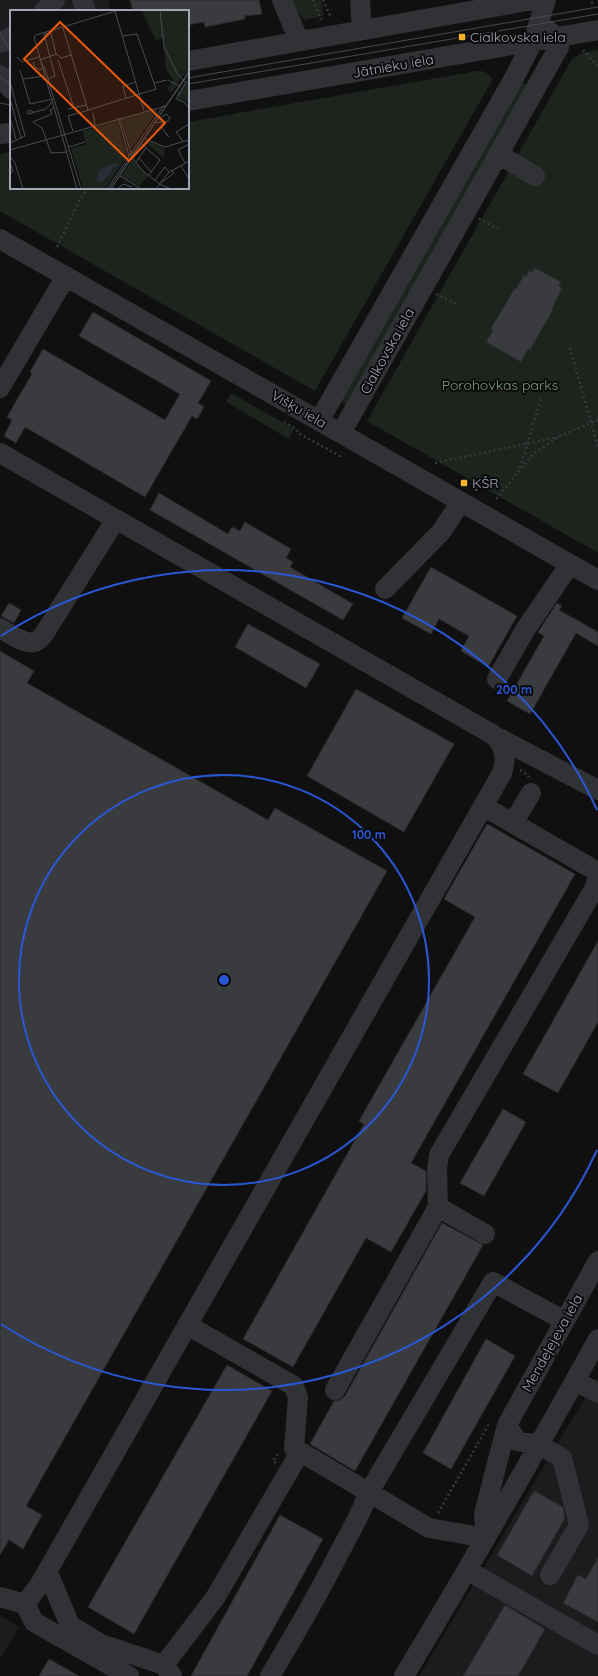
<svg xmlns="http://www.w3.org/2000/svg" width="598" height="1676" font-family="Quicksand,sans-serif">
<style>
.built{fill:#1c1c1e}
.green{fill:#1c241d}
.building{fill:#3a3b3e;stroke:#2a2a2d}
.lines{fill:none;stroke-linecap:round;stroke-linejoin:round}
.path{stroke:#37393d;stroke-width:2.5;stroke-dasharray:2 3;stroke-linecap:butt}
.minor{stroke:#313236;stroke-width:20}
.tram{stroke:#484a4f;stroke-width:1}
.ring{fill:none;stroke:#2a57d4;stroke-width:2}
.poi-dot{fill:#f1b429;stroke:#0b0b0c;stroke-width:1.5}
.labels{text-anchor:middle;stroke-width:4;stroke-linejoin:round;paint-order:stroke}
.poi-label{font-size:14px;fill:#a1a6b2;stroke:#0b0b0c;text-anchor:start}
.street-label{font-size:14px;fill:#a1a6b2;stroke:#0b0b0c}
.park-label{font-size:14px;fill:#789e7b;stroke:#0b0b0c}
.inset-road{fill:none;stroke:#4a4c51;stroke-width:1}
.view{fill:#e8590c;fill-opacity:0.15;stroke:#e8590c;stroke-width:2}
.inset-edge{fill:none;stroke:#a1a6b2;stroke-width:2}
.centre{fill:#2a57d4;stroke:#0b0b0c;stroke-width:2}
.ring-label{font-size:12px;text-anchor:middle;font-weight:bold;fill:#2a57d4;stroke:#0b0b0c;stroke-width:4;stroke-linejoin:round;paint-order:stroke}
</style>
<rect width="100%" height="100%" fill="#101011"/>
<path class="built" d="M 0,0 L 108,0 L 110,11 L 11,11 L 11,69 L 0,72 Z
M 598,1376 L 598,1676 L 419,1676 Z
M 0,1616 L 19,1627 L 0,1659 Z"/>
<path class="green" d="M 290,0 L 322,0 L 323,16 L 304,20 Z
M 598,50 L 598,553 L 367,421 L 572,59 L 582,53 Z
M 477,71 C 485,71 488,72 492,79 L 490,84 L 315,391 L 0,211 L 0,154 L 11,152 L 11,188 L 188,188 L 188,122 Z
M 519,83 L 532,84 L 349,406 L 339,400 Z
M 231,393 L 294,429 L 289,439 L 226,402 Z"/>
<path class="building" d="M 130,0 L 259,0 L 262,14 L 244,16 L 245,19 L 205,27 L 204,22 L 188,25 L 188,11 L 133,11 Z
M 535,268 L 561,282 L 559,286 L 562,288 L 552,309 L 553,310 L 530,350 L 528,349 L 521,362 L 486,342 L 493,330 L 491,328 L 515,288 L 516,289 L 524,275 L 526,277 L 529,270 L 532,272 Z
M 93,312 L 211,381 L 198,403 L 204,407 L 197,419 L 192,416 L 145,497 L 25,427 L 16,443 L 4,436 L 12,420 L 7,417 L 32,374 L 30,372 L 43,349 L 165,420 L 180,394 L 79,336 Z
M 159,493 L 228,534 L 232,527 L 240,531 L 245,522 L 291,549 L 286,558 L 293,562 L 290,567 L 353,604 L 343,620 L 150,510 Z
M 431,567 L 517,616 L 488,667 L 461,651 L 469,636 L 439,619 L 431,634 L 402,618 Z
M 9,603 L 21,610 L 14,623 L 1,616 Z
M 557,603 L 562,606 L 559,610 L 598,632 L 598,646 L 576,633 L 530,714 L 507,701 L 544,636 L 538,632 Z
M 248,624 L 320,664 L 306,688 L 235,647 Z
M 0,651 L 34,671 L 27,683 L 268,820 L 275,808 L 387,871 L 26,1506 L 42,1515 L 23,1549 L 9,1540 L 0,1555 Z
M 356,689 L 454,744 L 404,832 L 307,776 Z
M 487,824 L 575,874 L 411,1163 L 426,1171 L 426,1191 L 391,1252 L 366,1238 L 293,1367 L 243,1339 L 364,1124 L 359,1121 L 475,917 L 444,899 Z
M 598,941 L 598,1022 L 558,1093 L 523,1074 Z
M 503,1109 L 526,1122 L 484,1196 L 460,1183 Z
M 442,1223 L 483,1245 L 355,1471 L 310,1444 L 334,1401 L 340,1400 L 345,1396 Z
M 486,1339 L 515,1356 L 451,1469 L 423,1453 Z
M 227,1365 L 272,1391 L 134,1634 L 88,1607 Z
M 534,1491 L 563,1507 L 565,1518 L 532,1576 L 497,1555 Z
M 280,1515 L 323,1539 L 247,1676 L 191,1676 Z
M 598,1557 L 598,1622 L 563,1603 L 578,1575 L 586,1579 Z
M 505,1605 L 545,1629 L 518,1676 L 463,1676 Z
M 49,1659 L 79,1676 L 39,1676 Z"/>
<g class="lines">
<path class="path" d="M 313,0 L 321,20
M 323,0 L 331,18
M 591,3 L 594,2
M 583,50 L 598,66
M 479,219 L 498,229
M 57,247 L 80,199 L 88,188
M 436,294 L 456,304
M 570,348 L 598,447
M 284,422 L 295,428 L 298,433 L 340,456 L 342,452
M 435,463 L 558,437
M 520,468 L 541,398
M 496,499 L 533,454 L 560,436 L 598,420
M 520,770 L 528,775 L 529,778
M 276,1463 L 273,1461 L 279,1452
M 438,1513 L 489,1424"/>
<path class="minor" d="M 82,0 L 86,11
M 282,0 L 299,41
M 360,0 L 362,30
M 44,11 L 55,0
M 0,43 L 11,37
M 188,61 L 533,0
M 0,75 L 11,89
M 188,101 L 598,30
M 0,134 L 11,133
M 498,154 L 535,176
M 0,239 L 598,580
M 0,388 L 66,276
M 319,421 L 513,80 L 533,41 L 546,0
M 341,433 L 559,47 L 558,38 L 539,24
M 0,453 L 492,734 C 505,744 507,758 502,773 L 40,1584 L 25,1604
M 385,589 L 441,532 L 461,502
M 0,628 C 8,633 28,647 37,641 C 39,640 42,636 44,634 L 116,519
M 497,679 L 525,630 L 570,564
M 493,735 L 598,790
M 483,806 L 598,872
M 513,823 L 531,793
M 438,1207 L 485,1234
M 187,1325 L 294,1386 L 298,1398 L 294,1448 L 429,1528 L 486,1538
M 575,1381 L 598,1393
M 335,1390 L 438,1207 L 437,1169 L 439,1155 L 594,889 L 598,878
M 507,1425 L 517,1441 L 539,1445 L 562,1458 L 579,1525 L 550,1575
M 486,1538 L 484,1514 L 507,1425 L 598,1261
M 467,1570 L 598,1645
M 47,1571 L 70,1625 L 101,1644 L 164,1665
M 0,1597 L 25,1604
M 25,1604 L 34,1622 L 129,1676
M 172,1676 L 164,1665 L 215,1598 L 300,1452
M 270,1676 C 294,1636 318,1595 339,1553 C 350,1533 361,1514 369,1492 L 493,1282 L 565,1321
M 404,1676 C 471,1565 535,1453 598,1339"/>
<path class="tram" d="M 0,33 L 11,52
M 0,77 L 11,84
M 188,78 L 598,7
M 188,84 L 598,14
M 0,103 L 11,105"/>
</g>
<g class="ring">
<circle cx="224" cy="980" r="205"/>
<path d="M597 1150A410 410 0 0 1 1 1324M1 636A410 410 0 0 1 597 810"/>
</g>
<g class="poi-dot">
<rect x="458" y="33" width="8" height="8" rx="2"/>
<rect x="460" y="479" width="8" height="8" rx="2"/>
</g>
<g class="labels">
<g class="poi-label">
<text x="470" y="42">Cialkovska iela</text>
<text x="472" y="488">ĶŠR</text>
</g>
<g class="street-label">
<text transform="translate(393 66) rotate(-10)" y="5">Jātnieku iela</text>
<text transform="translate(387 351) rotate(-61)" y="5">Cialkovska iela</text>
<text transform="translate(299 409) rotate(30)" y="5">Višķu iela</text>
<text transform="translate(552 1343) rotate(-61)" y="5">Mendeļejeva iela</text>
</g>
<g class="park-label">
<text x="500" y="390">Porohovkas parks</text>
</g>
</g>
<g transform="translate(10 10)">
<rect width="179" height="179" fill="#101011"/>
<path d="M 131,0 L 179,0 L 179,60 L 170,69 L 159,89 L 163,81 L 159,82 L 158,78 L 163,70 L 156,59 L 153,28 L 146,30 ZM 179,66 L 179,95 L 175,90 L 169,90 L 167,84 ZM 147,99 L 148,100 L 121,139 L 112,109 ZM 107,111 L 117,146 L 95,179 L 73,179 L 61,138 L 76,135 L 73,121 ZM 137,131 L 154,138 L 154,148 L 135,132 ZM 122,150 L 139,166 L 129,176 L 111,166 Z" fill="#1c241d"/>
<path d="M 106,153 L 108,155 L 101,160 L 101,164 L 92,172 L 87,172 L 89,160 Z" fill="#272e35"/>
<path class="inset-road" d="M 150,0 L 154,37 L 168,65 L 176,73 L 166,89 L 174,92 L 179,98M 105,1 L 134,101M 53,18 L 78,100 L 146,79 L 127,24 L 112,26M 7,47 L 12,52 L 29,47M 29,50 L 47,44 L 51,48 L 61,45M 48,50 L 64,98M 23,52 L 25,57 L 30,60 L 33,58M 31,52 L 35,59 L 71,179M 10,60 L 20,94 L 43,89M 13,69 L 34,66M 38,69 L 45,66 L 34,24 L 41,23 L 46,44M 158,70 L 169,76M 0,72 L 15,126 L 0,133M 144,73 L 157,70M 0,89 L 11,128M 116,89 L 113,76 L 126,72M 44,98 L 40,100 L 42,104 L 23,112 L 32,118 L 41,143 L 57,142M 58,99 L 76,95M 24,102 L 19,100 L 17,103 L 18,104 L 36,99 L 42,92M 83,103 L 85,115M 0,108 L 6,129M 108,108 L 119,146M 110,108 L 123,149 L 134,162 L 151,175 L 162,179M 153,109 L 152,118 L 159,127 L 156,124M 144,113 L 158,111 L 160,108 L 156,104 L 149,109M 63,121 L 58,106 L 79,100M 135,129 L 155,137 L 179,130M 173,131 L 166,122 L 179,114M 132,134 L 150,150 L 139,165M 59,137 L 75,132M 0,140 L 156,96M 0,147 L 5,153 L 13,179M 129,148 L 141,162M 0,152 L 3,161 L 0,164M 126,152 L 136,138M 175,153 L 168,140 L 179,134M 171,156 L 179,169M 110,166 L 131,179M 145,170 L 155,157 L 159,162M 151,173 L 164,163 L 161,160M 67,179 L 24,27 L 26,25 L 109,0M 97,179 L 154,95M 99,179 L 179,63M 101,179 L 179,61M 108,179 L 113,174 L 122,177M 146,179 L 158,163 L 179,151"/>
<path class="view" d="M 50,12 L 155,113 L 119,151 L 14,49 Z"/>
<rect width="179" height="179" class="inset-edge"/>
</g>
<circle cx="224" cy="980" r="6" class="centre"/>
<g class="ring-label">
<text x="514" y="694">200 m</text>
<text x="369" y="839">100 m</text>
</g>
</svg>
